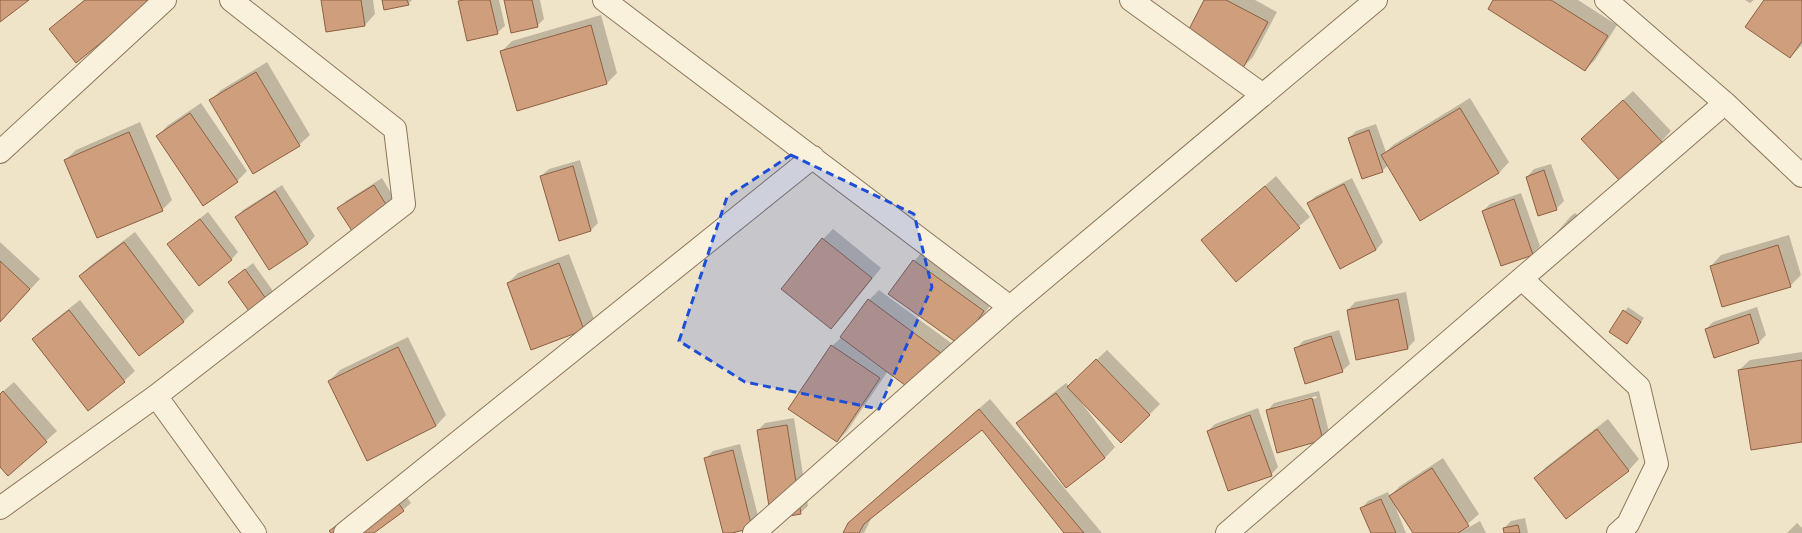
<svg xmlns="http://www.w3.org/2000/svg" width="1802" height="533" font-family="'PT Serif',serif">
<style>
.shadow{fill:#0003;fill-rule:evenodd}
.building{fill:#cf9f7d;stroke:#8d5f41}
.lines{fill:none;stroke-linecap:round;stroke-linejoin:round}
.minor-casing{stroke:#8d765c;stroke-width:24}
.minor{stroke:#faf1dc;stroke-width:22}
.marked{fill:#1d4ed8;fill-opacity:0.2;stroke:#1d4ed8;stroke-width:3;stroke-dasharray:8 5;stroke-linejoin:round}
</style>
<rect width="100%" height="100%" fill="#f0e4c8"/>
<path class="shadow" d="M 84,0 L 152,0 L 50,29 Z
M 322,0 L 373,0 L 375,14 L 365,25 Z
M 383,0 L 412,0 L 408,4 Z
M 461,0 L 499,0 L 505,26 L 497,33 L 460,2 Z
M 505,0 L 540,0 L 544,19 L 537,26 Z
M 1205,0 L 1255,0 L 1277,12 L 1253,57 L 1243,67 Z
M 1495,0 L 1578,0 L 1617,25 L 1595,60 L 1585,70 Z
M 1745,0 L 1754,0 L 1750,3 Z
M 1765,0 L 1802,0 L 1802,45 L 1790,57 Z
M 601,15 L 617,73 L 607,83 L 501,52 L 512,41 Z
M 267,62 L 310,135 L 299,145 L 210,101 L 221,90 Z
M 1633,91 L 1671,131 L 1661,142 L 1593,128 Z
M 1470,98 L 1509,162 L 1499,173 L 1388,165 L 1382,171 L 1349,138 L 1356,131 L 1376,124 L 1386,152 L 1393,145 Z
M 201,103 L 247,171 L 237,181 L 157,137 L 167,126 Z
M 140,122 L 172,200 L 162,210 L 65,160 L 76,150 Z
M 580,160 L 598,223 L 591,230 L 541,176 L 549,169 Z
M 1551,164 L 1564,201 L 1556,209 L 1527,177 L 1534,169 Z
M 1276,176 L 1310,217 L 1236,280 L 1203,240 Z
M 382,178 L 397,203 L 390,210 L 339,209 L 346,201 Z
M 1352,178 L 1383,242 L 1376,250 L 1340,268 L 1308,203 L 1316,196 Z
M 282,185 L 315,236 L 308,244 L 236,217 L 243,210 Z
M 1521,193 L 1540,246 L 1532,254 L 1483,211 L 1490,204 Z
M 208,212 L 238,252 L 231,260 L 168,244 Z
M 1575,213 L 1585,222 L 1544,247 L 1571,216 Z
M 833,229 L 881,268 L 841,318 L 831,328 L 823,239 Z
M 135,232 L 194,311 L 184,321 L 139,355 L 80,276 L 90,266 Z
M 1789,235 L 1801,275 L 1790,286 L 1711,266 L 1721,255 Z
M 0,242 L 40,279 L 0,322 Z
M 924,250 L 994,300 L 970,334 L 914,261 Z
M 569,254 L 594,319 L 583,329 L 508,283 L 518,273 Z
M 253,263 L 278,298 L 254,317 L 229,282 Z
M 879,290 L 958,348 L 888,371 L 847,431 L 837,441 L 832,346 L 843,336 L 869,300 Z
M 1406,292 L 1415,340 L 1408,348 L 1357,358 L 1348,310 L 1355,302 Z
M 80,300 L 135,371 L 124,381 L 88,410 L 33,339 L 43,329 Z
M 1628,307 L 1644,318 L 1627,342 L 1611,332 Z
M 1757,307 L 1766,335 L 1759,342 L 1715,357 L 1706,329 L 1713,322 Z
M 1339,330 L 1350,364 L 1342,371 L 1296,349 L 1303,341 Z
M 408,337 L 446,415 L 436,426 L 329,381 L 340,370 Z
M 1107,350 L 1160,404 L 1149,415 L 1078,398 L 1115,447 L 1105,458 L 1066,487 L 1018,423 L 1028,413 L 1066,383 L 1069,386 Z
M 1802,352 L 1802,441 L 1739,370 L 1750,360 Z
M 14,382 L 57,431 L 8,475 L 0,466 L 0,394 Z
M 1319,391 L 1329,432 L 1322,440 L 1267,411 L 1274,403 ZM 1316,396 L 1317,398 L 1274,409 L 1274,407 Z
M 990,399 L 1102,533 L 1066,533 L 982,429 L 872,517 L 864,533 L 844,533 L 859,513 Z
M 1258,408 L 1278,467 L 1271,475 L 1208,431 L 1215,424 Z
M 794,418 L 808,506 L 800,513 L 758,430 L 765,423 Z
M 1608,419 L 1639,459 L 1629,470 L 1566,518 L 1535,478 L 1546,467 Z
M 740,444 L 759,520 L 728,533 L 724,533 L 706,458 L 713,451 Z
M 1443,458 L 1479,514 L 1463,528 L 1464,530 L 1480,521 L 1486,533 L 1414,533 L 1393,501 L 1406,533 L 1372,533 L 1361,509 L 1368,501 L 1388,492 L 1390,496 L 1400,486 Z
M 395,481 L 411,503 L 403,510 L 372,533 L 332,533 L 330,531 L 337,524 Z
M 1525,518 L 1528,533 L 1505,533 L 1504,528 L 1511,521 Z
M 1797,523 L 1802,528 L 1802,533 L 1787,533 Z"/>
<path class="building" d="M 0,0 L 29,0 L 0,22 Z
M 85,0 L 149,0 L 151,2 L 76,63 L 49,29 Z
M 321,0 L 361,0 L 365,26 L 326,32 Z
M 382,0 L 407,0 L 409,5 L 384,10 Z
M 464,0 L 490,0 L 498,34 L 467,41 L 458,1 Z
M 504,0 L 532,0 L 538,27 L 511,33 Z
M 1204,0 L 1226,0 L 1268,22 L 1243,68 L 1185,37 Z
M 1493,0 L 1551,0 L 1608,36 L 1585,71 L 1488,9 Z
M 1764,0 L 1802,0 L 1802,41 L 1790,58 L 1745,27 Z
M 591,25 L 607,84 L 517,111 L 500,51 Z
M 256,72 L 300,146 L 253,174 L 209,100 Z
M 1623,100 L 1662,142 L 1620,181 L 1581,139 Z
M 1460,108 L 1499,173 L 1420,221 L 1381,155 Z
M 190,113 L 238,182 L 203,206 L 156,136 Z
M 1369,130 L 1383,172 L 1362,179 L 1348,138 Z
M 129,132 L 163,211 L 97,238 L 64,160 Z
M 573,166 L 591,231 L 559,241 L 540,176 Z
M 1544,170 L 1557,210 L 1538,216 L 1526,177 Z
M 1344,184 L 1376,250 L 1340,269 L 1307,203 Z
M 374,185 L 390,211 L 354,234 L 337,208 Z
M 1265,186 L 1300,228 L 1236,282 L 1201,240 Z
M 275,191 L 308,244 L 269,270 L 235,217 Z
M 1514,199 L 1533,255 L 1501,266 L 1482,211 Z
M 200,219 L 232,260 L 199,286 L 167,244 Z
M 822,238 L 872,278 L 831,329 L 781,289 Z
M 124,242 L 184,322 L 139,356 L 79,276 Z
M 1778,245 L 1791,287 L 1722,307 L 1710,266 Z
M 913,260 L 984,311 L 960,345 L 888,294 Z
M 0,261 L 30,289 L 0,322 Z
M 559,263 L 584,330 L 531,350 L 507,283 Z
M 245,269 L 271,306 L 254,318 L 228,282 Z
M 868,299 L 949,359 L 921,397 L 840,337 Z
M 1398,299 L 1408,349 L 1356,360 L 1347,310 Z
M 69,310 L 125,382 L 88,411 L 32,339 Z
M 1623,310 L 1641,322 L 1627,344 L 1609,332 Z
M 1750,314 L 1759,343 L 1714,358 L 1705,329 Z
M 1331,336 L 1343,372 L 1305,384 L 1294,348 Z
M 831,345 L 880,378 L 837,442 L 788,409 Z
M 398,347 L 436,426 L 367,461 L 328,381 Z
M 1096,359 L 1150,415 L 1121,443 L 1067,387 Z
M 1802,360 L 1802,442 L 1751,450 L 1738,370 Z
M 3,391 L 47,442 L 8,476 L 0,467 L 0,394 Z
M 1056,393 L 1105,458 L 1066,488 L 1016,423 Z
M 1312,398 L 1323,440 L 1277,453 L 1266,410 Z
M 979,409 L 1084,533 L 1064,533 L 982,430 L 864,524 L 859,533 L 843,533 L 848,523 Z
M 1250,415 L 1272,476 L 1228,491 L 1207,431 Z
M 787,425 L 801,514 L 771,519 L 757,430 Z
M 1597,429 L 1629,471 L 1566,519 L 1534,478 Z
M 733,450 L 752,528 L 732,533 L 723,533 L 704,458 Z
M 1432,468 L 1469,526 L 1458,533 L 1413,533 L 1389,496 Z
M 388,488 L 404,511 L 374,533 L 331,533 L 329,531 Z
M 1381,499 L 1396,533 L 1371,533 L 1360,508 Z
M 1518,525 L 1520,533 L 1504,533 L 1503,528 Z"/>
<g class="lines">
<g class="minor-casing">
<path id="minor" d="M 604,0 L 1010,307
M 1131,0 L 1263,95
M 1606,0 L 1725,103 L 1802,176
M 0,152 L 165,0
M 1522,279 L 1639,387 L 1657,464 L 1628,524 L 1618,533
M 156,396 L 255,533
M 0,508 L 156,396 L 404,204 L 395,129 L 231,0
M 345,533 L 813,157
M 754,533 L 1010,307 L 1376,0
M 1227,533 L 1725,103"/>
</g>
<use href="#minor" class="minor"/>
</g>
<path class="marked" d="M 791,155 L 914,214 L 932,287 L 879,409 L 745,382 L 679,341 L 727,197 Z"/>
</svg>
